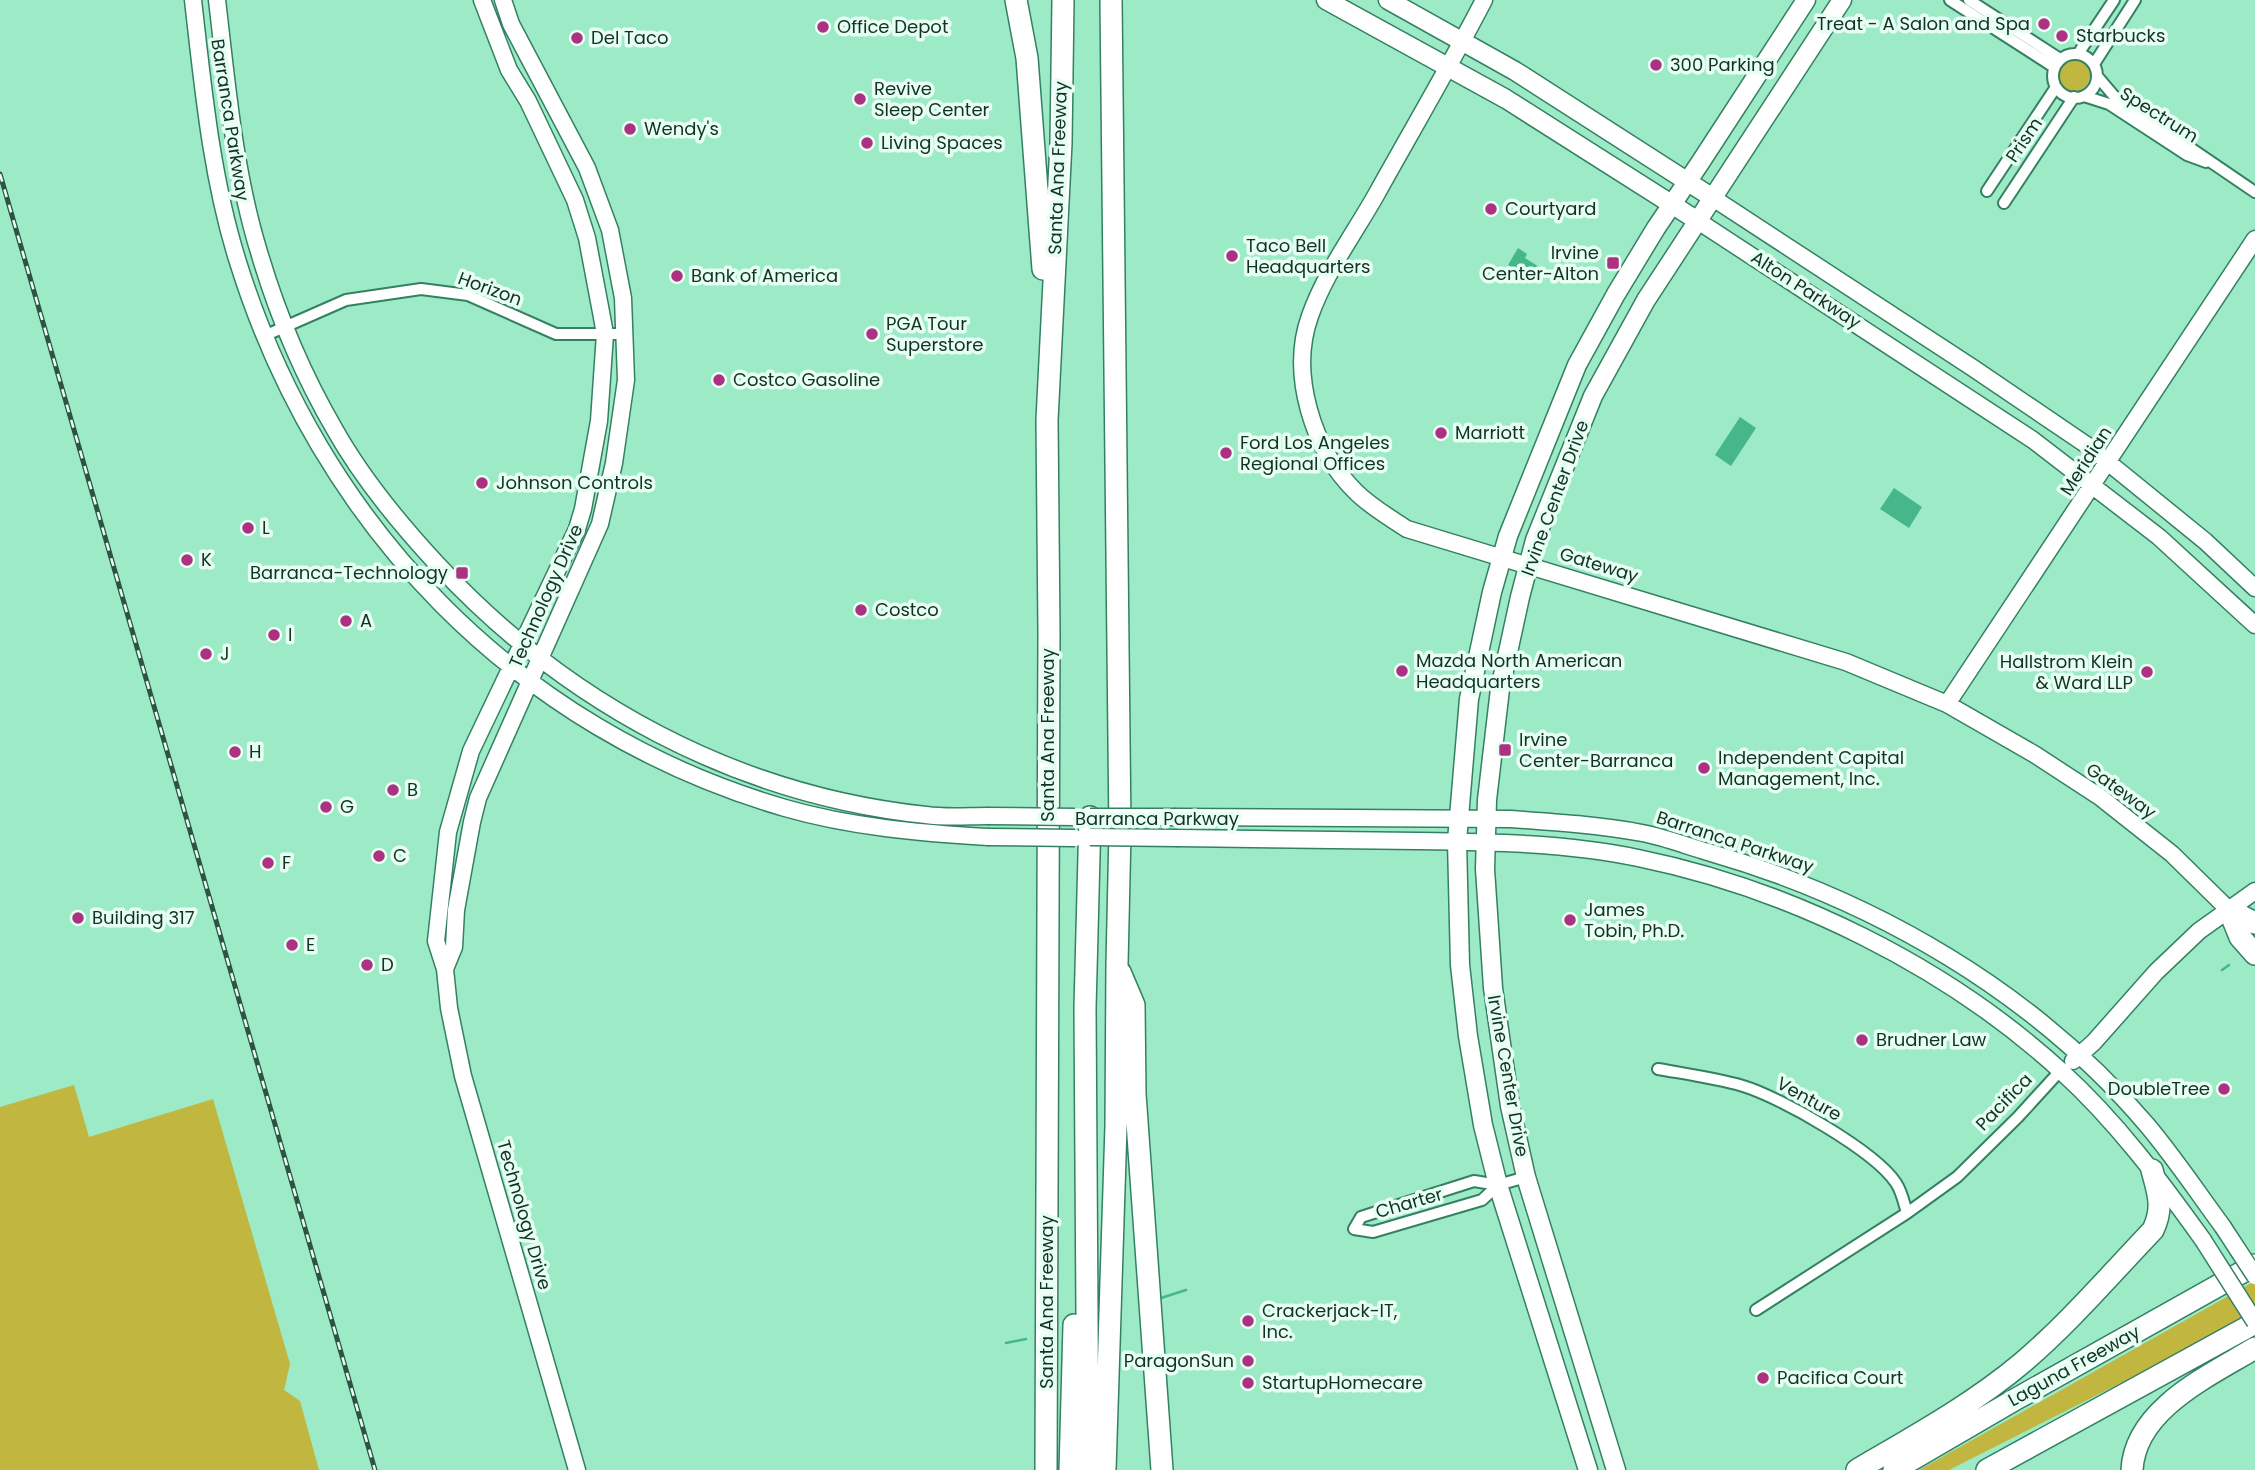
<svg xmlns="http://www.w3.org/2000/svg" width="2255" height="1470" font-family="Poppins,sans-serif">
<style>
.green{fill:#c0b640}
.water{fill:#46b78b}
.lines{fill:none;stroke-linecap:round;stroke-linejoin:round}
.stream{stroke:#46b78b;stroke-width:2.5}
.street-casing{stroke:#338162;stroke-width:14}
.secondary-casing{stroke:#338162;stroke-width:19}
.primary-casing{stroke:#338162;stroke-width:21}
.highway-casing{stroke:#338162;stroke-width:24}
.street{stroke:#fff;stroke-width:10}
.secondary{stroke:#fff;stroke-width:16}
.primary{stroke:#fff;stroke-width:18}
.highway{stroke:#fff;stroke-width:21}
.rail-casing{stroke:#2b5443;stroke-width:5}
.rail{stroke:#e7fef2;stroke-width:2.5;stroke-dasharray:8;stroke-linecap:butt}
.secondary-bridge-casing{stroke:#338162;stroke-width:19;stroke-linecap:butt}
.secondary-bridge{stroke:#fff;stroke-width:16}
.poi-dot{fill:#ac3183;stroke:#e7fef2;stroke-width:2.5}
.labels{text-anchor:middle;stroke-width:7;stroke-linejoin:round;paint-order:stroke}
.poi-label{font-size:18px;fill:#123225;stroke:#e7fef2;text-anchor:start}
.street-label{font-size:18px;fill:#123225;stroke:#e7fef2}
</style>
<rect width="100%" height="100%" fill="#9deac7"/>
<path class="green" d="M2058 75a16 16 0 1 1 32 0a16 16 0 1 1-32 0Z
M 74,1085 L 89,1137 L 213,1099 L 290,1364 L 284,1390 L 300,1401 L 319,1470 L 0,1470 L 0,1107 Z
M 2255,1281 L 2255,1315 L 1949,1470 L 1919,1470 Z"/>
<path class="water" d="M 1518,248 L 1527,254 L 1525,258 L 1544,270 L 1537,282 L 1508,265 Z
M 1740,417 L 1756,428 L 1731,466 L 1715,455 Z
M 1894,488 L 1922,507 L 1909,528 L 1880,509 Z"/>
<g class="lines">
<path class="stream" d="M 2222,970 L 2229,965
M 1161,1298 L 1186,1290
M 1006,1343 L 1026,1339"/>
<g class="street-casing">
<path id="street" d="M 1950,0 L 2054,67
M 1969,0 L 2060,59
M2053 76a22 22 0 1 1 44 0a22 22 0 1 1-44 0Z
M 2078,54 L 2114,0
M 2094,64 L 2135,0
M 2097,76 L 2114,96 L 2255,192
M 2084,96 L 2109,104 L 2187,155 L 2206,162
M 1987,191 L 2056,87
M 2004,203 L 2074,97
M 264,336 L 346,300 L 421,289 L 468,295 L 556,334 L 625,334
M 1658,1069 C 1686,1074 1715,1078 1743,1086 C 1780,1097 1875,1151 1896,1183 C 1902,1192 1904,1203 1907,1213
M 1498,1185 L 1482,1200 L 1373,1232 L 1354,1229 L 1361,1217 L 1474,1181 L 1498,1185 L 1526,1177
M 1756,1310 L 1907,1213 L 1957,1177 L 2018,1117 L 2060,1071"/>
</g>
<g class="secondary-casing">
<path id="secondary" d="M 193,0 C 203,87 211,175 237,259 C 319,525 517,730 785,808 C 851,827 920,833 988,837
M 217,0 C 227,84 234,171 259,252 C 277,313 303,375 335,430 C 362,478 399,523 437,564 C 566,703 736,795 926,815 C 946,818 968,816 988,816
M 482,0 L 509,70 L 528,101 L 575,200 L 587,238 L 601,312 L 605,334 L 599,421 L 583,509 L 577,529 L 471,751 L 448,832 L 436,941 L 445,969 L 449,1008 L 463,1076 L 577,1470
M 1484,0 C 1450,66 1412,130 1376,195 C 1354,234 1325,273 1310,316 C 1289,374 1313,450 1356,492 C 1371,507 1389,517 1407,529 L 1846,662 L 1947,704 L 2034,754 L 2100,797 L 2172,854 L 2229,910
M 1713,198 L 1973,368 L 2088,446 L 2205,541 L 2255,588
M 1698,221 L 2033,440 L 2159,537 L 2255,625
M 1947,704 L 2255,239
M 1176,817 L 1511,819 C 1554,822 1599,825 1642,833 C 1664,837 1687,846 1708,852 C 1875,900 2034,992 2147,1125 C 2174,1157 2198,1193 2223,1227
M 1179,838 C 1258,839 1338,840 1418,841 C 1491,842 1567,843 1638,858 C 1790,889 1946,966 2061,1071 C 2116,1121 2160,1180 2203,1240
M 445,969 L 454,947 L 456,910 L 472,822 L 478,798 L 600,524 L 614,463 L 626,380 L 623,298 L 610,230 L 587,168 L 511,24 L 503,0
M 2073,1061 L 2094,1042 L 2156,972 L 2199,931 L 2255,891"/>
</g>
<g class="primary-casing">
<path id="primary" d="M 1326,0 L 1506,99 L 1698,221
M 1388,0 L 1515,71 L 1713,198
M 1588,1470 L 1498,1185 L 1483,1125 L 1468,1036 L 1460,965 L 1457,841 L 1469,699 L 1492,592 L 1508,536 L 1577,365 L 1616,294 L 1656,228 L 1700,163 L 1806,0
M 1616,1470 L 1526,1177 L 1510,1106 L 1493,988 L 1485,869 L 1487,800 L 1500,689 L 1520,597 L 1535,540 L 1593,396 L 1646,300 L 1842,0"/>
</g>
<g class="highway-casing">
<path id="highway" d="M 1016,0 L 1027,58 L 1043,269
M 2229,910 L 2240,937 L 2255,954
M 2229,910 L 2255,923
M 1120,972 L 1134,1005 L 1135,1094 L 1162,1470
M 1046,1470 L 1049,632 L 1047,420 L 1061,143 L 1063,0
M 1070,1470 L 1074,1325
M 1088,1470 L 1085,1008 L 1090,817
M 1105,1470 L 1116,1126 L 1117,964 L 1120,832 L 1111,0
M 1857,1470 C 1913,1437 1972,1405 2022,1363 C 2069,1323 2110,1275 2153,1230 C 2164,1207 2158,1193 2152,1170
M 1894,1470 L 2016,1399 L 2255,1265
M 1987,1470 L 2255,1323
M 2132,1470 C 2135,1409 2209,1376 2255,1348"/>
</g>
<use href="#street" class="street"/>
<use href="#secondary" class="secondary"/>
<use href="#primary" class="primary"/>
<use href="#highway" class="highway"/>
<g class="rail-casing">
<path id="rail" d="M 0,174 L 375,1470"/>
</g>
<use href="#rail" class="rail"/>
<g class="secondary-bridge-casing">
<path id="secondary-bridge" d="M 988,816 L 1075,817
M 1090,817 L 1176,817
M 988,837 L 1075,838
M 1090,837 L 1179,838
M 2223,1227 L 2255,1276
M 2203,1240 L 2255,1322"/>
</g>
<use href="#secondary-bridge" class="secondary-bridge"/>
</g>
<g class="poi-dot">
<circle cx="2044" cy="24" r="7"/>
<circle cx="823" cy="27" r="7"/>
<circle cx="2062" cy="36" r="7"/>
<circle cx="577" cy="38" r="7"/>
<circle cx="1656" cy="65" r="7"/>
<circle cx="860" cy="99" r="7"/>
<circle cx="630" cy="129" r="7"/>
<circle cx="867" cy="143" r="7"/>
<circle cx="1491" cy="209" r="7"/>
<circle cx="1232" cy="256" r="7"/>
<rect x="1606" y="256" width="14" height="14" rx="3.5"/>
<circle cx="677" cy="276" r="7"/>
<circle cx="872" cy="334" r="7"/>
<circle cx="719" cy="380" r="7"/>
<circle cx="1441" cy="433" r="7"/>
<circle cx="1226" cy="453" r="7"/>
<circle cx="482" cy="483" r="7"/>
<circle cx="248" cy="528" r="7"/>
<circle cx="187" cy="560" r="7"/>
<rect x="455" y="566" width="14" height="14" rx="3.5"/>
<circle cx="861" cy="610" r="7"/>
<circle cx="346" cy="621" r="7"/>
<circle cx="274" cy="635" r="7"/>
<circle cx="206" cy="654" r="7"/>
<circle cx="1402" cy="671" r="7"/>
<circle cx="2147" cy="672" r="7"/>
<rect x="1498" y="743" width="14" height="14" rx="3.5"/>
<circle cx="235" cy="752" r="7"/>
<circle cx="1704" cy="768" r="7"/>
<circle cx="393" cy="790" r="7"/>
<circle cx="326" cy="807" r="7"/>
<circle cx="379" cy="856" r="7"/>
<circle cx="268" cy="863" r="7"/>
<circle cx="78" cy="918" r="7"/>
<circle cx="1570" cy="920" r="7"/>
<circle cx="292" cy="945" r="7"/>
<circle cx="367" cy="965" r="7"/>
<circle cx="1862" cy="1040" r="7"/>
<circle cx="2224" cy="1089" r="7"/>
<circle cx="1248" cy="1321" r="7"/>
<circle cx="1248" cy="1361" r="7"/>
<circle cx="1763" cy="1378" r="7"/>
<circle cx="1248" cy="1383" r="7"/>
</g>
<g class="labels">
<g class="poi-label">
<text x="2030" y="30" text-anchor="end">Treat - A Salon and Spa</text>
<text x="837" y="33">Office Depot</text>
<text x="2076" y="42">Starbucks</text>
<text x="591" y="44">Del Taco</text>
<text x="1670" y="71">300 Parking</text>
<text x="874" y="95">Revive<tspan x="874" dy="21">Sleep Center</tspan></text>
<text x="644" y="135">Wendy's</text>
<text x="881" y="149">Living Spaces</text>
<text x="1505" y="215">Courtyard</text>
<text x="1246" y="252">Taco Bell<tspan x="1246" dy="21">Headquarters</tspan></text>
<text x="1599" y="259" text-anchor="end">Irvine<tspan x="1599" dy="21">Center-Alton</tspan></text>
<text x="691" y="282">Bank of America</text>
<text x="886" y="330">PGA Tour<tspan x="886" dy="21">Superstore</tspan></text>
<text x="733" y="386">Costco Gasoline</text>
<text x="1455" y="439">Marriott</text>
<text x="1240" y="449">Ford Los Angeles<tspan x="1240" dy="21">Regional Offices</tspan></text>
<text x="496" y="489">Johnson Controls</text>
<text x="262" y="534">L</text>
<text x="201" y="566">K</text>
<text x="448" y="579" text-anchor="end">Barranca-Technology</text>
<text x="875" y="616">Costco</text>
<text x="360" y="627">A</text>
<text x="288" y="641">I</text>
<text x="220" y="660">J</text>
<text x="1416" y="667">Mazda North American<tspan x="1416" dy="21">Headquarters</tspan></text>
<text x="2133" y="668" text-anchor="end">Hallstrom Klein<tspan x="2133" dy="21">&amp; Ward LLP</tspan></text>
<text x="1519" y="746">Irvine<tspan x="1519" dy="21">Center-Barranca</tspan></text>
<text x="249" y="758">H</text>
<text x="1718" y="764">Independent Capital<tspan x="1718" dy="21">Management, Inc.</tspan></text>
<text x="407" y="796">B</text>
<text x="340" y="813">G</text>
<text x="393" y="862">C</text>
<text x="282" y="869">F</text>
<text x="1584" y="916">James<tspan x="1584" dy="21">Tobin, Ph.D.</tspan></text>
<text x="92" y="924">Building 317</text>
<text x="306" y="951">E</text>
<text x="381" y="971">D</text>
<text x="1876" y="1046">Brudner Law</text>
<text x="2210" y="1095" text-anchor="end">DoubleTree</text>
<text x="1262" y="1317">Crackerjack-IT,<tspan x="1262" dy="21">Inc.</tspan></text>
<text x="1234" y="1367" text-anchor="end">ParagonSun</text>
<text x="1777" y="1384">Pacifica Court</text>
<text x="1262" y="1389">StartupHomecare</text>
</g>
<g class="street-label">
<text transform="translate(2159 115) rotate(32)" y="6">Spectrum</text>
<text transform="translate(230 120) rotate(81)" y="6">Barranca Parkway</text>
<text transform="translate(2024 140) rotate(-56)" y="6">Prism</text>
<text transform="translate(1058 168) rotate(-88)" y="6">Santa Ana Freeway</text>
<text transform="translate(490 289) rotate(20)" y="6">Horizon</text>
<text transform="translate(1806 290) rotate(33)" y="6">Alton Parkway</text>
<text transform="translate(2086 461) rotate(-57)" y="6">Meridian</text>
<text transform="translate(1555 498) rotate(-70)" y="6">Irvine Center Drive</text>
<text transform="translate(1599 565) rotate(17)" y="6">Gateway</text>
<text transform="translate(546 596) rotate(-66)" y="6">Technology Drive</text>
<text transform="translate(1048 735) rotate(-90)" y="6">Santa Ana Freeway</text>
<text transform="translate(2121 791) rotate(36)" y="6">Gateway</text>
<text x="1157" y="825">Barranca Parkway</text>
<text transform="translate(1735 842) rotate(18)" y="6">Barranca Parkway</text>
<text transform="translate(1508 1076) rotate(80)" y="6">Irvine Center Drive</text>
<text transform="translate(1809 1099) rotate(29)" y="6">Venture</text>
<text transform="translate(2004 1102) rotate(-46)" y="6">Pacifica</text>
<text transform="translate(1409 1203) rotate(-16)" y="6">Charter</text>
<text transform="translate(524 1215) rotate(74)" y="6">Technology Drive</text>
<text transform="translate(1047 1302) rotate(-90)" y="6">Santa Ana Freeway</text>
<text transform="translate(2074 1366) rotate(-29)" y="6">Laguna Freeway</text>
</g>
</g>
</svg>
